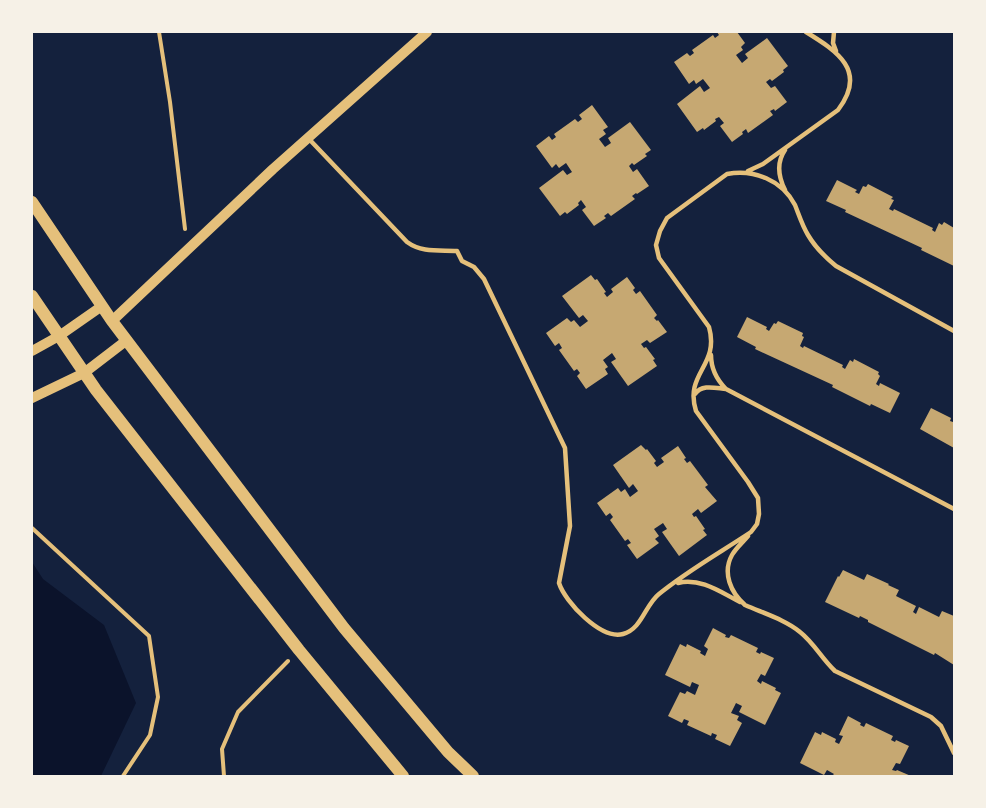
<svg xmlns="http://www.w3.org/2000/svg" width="986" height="808" font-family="'Space Grotesk',sans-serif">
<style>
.water{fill:#0b132b}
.building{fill:#c6a872}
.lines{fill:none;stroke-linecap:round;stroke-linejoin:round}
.path{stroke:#e5c07b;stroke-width:4}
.service{stroke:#e5c07b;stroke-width:4.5}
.tertiary{stroke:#e5c07b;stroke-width:10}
.secondary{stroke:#e5c07b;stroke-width:12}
</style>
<rect width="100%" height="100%" fill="#14213d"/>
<path class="water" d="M 32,562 L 43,579 L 104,625 L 136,703 L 101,776 L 32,776 Z"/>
<path class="building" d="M 717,32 L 737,32 L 745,43 L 741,47 L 743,50 L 736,55 L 742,63 L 748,58 L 745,54 L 767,38 L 788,66 L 783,70 L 784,72 L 772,81 L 770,79 L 766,82 L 771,88 L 775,86 L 787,102 L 775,111 L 774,109 L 770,111 L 773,115 L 748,133 L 746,129 L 742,132 L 743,134 L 732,142 L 720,126 L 724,123 L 719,117 L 715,119 L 716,121 L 704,130 L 703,128 L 697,132 L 677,104 L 700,86 L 704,92 L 710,88 L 703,79 L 696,84 L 694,80 L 689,84 L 674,62 L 687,53 L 690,56 L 694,53 L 692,50 L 713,35 L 715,38 L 719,35 Z
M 592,105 L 608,127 L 603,130 L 606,134 L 599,139 L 605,147 L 611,143 L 608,138 L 630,122 L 651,150 L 645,154 L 647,156 L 634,165 L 632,163 L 629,166 L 633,172 L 637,169 L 649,186 L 637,194 L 636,193 L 632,196 L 635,199 L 611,216 L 608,213 L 604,216 L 606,218 L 594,226 L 582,210 L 586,207 L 581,200 L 578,203 L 579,205 L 567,214 L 565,212 L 560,216 L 539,188 L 563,170 L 567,175 L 572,172 L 566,163 L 559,168 L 556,164 L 552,168 L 536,146 L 549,136 L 552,140 L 556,137 L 554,134 L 575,119 L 578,122 L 582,119 L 579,115 Z
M 837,180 L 857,190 L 855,192 L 859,194 L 863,186 L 866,187 L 868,184 L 893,197 L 891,199 L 894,200 L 889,209 L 893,211 L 894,209 L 933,228 L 932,230 L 935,232 L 939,223 L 942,225 L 944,222 L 954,228 L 954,266 L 921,250 L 922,248 L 845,212 L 846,210 L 826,201 Z
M 591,275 L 595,280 L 597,279 L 606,292 L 604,293 L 607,297 L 613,292 L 611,289 L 627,277 L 635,288 L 633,290 L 636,294 L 640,291 L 657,315 L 654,318 L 657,321 L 658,320 L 667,332 L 650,343 L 647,340 L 641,344 L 644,348 L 646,347 L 655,359 L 653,360 L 657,366 L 628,386 L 611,362 L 616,359 L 612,353 L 603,360 L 608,367 L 605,369 L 608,374 L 586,389 L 577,376 L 580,373 L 577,369 L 574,371 L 559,350 L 562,348 L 559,343 L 555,346 L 546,333 L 567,318 L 571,322 L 574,320 L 580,327 L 588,321 L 583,315 L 579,318 L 562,296 Z
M 747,317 L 767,327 L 766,329 L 769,331 L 774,323 L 776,324 L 778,321 L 803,333 L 802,336 L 804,337 L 800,346 L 803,348 L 804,346 L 843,365 L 842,367 L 845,369 L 850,360 L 853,362 L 854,359 L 879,372 L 878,374 L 880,376 L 876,384 L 879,386 L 880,383 L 900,393 L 890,413 L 871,404 L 870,406 L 832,387 L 833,385 L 755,349 L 756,347 L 737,337 Z
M 931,408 L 951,418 L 950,421 L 953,422 L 954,419 L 954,448 L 920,429 Z
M 641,445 L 646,450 L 647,449 L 656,461 L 654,463 L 657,467 L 664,462 L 661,458 L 678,446 L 686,458 L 684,459 L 687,463 L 690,461 L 708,485 L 705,487 L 717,501 L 701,513 L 698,509 L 692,514 L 694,517 L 696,516 L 705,529 L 703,530 L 707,535 L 679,556 L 662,532 L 667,529 L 663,523 L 654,529 L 659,536 L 655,539 L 659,543 L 637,559 L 627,545 L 631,543 L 628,539 L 625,541 L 610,520 L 613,517 L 610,513 L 606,516 L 597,503 L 618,488 L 621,492 L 625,489 L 630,497 L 638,491 L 633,484 L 629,488 L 613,465 Z
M 843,570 L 864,580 L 867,574 L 889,584 L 888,585 L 899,590 L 896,596 L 916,606 L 913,612 L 916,614 L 919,607 L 939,617 L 942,611 L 954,616 L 954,665 L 935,653 L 934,655 L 868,622 L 868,620 L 860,616 L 859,618 L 825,602 L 838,576 L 839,577 Z
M 713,628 L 726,635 L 725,637 L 729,638 L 731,635 L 758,648 L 756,652 L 760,654 L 761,652 L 774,658 L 765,676 L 761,674 L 757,681 L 761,684 L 762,681 L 776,688 L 775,690 L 781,693 L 765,725 L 739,712 L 742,706 L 736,703 L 731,713 L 739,716 L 737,720 L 742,723 L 730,746 L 715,739 L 717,735 L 712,733 L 711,736 L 687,725 L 689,721 L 684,719 L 682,723 L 668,716 L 680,692 L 685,694 L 687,691 L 695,695 L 699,685 L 692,682 L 690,687 L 665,675 L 680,644 L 686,647 L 687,644 L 701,651 L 700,653 L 705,656 L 708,649 L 704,646 Z
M 848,716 L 861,723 L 860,725 L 864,727 L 866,723 L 893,736 L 891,740 L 895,742 L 896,740 L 909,746 L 900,764 L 896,763 L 892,770 L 896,771 L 897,770 L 911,776 L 832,776 L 834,774 L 827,770 L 824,775 L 800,763 L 815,732 L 821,735 L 822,732 L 836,739 L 835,742 L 839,744 L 843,736 L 839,735 Z"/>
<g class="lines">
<path class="path" d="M 159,32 L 170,102 L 185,229
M 32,528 L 149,636 L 158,697 L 150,735 L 123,776
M 224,776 L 222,749 L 238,712 L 288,661"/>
<path class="service" d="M 834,32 L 833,43 L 836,51
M 309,139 L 407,242 C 422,253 439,250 457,251 L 462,261 L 474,267 L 484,279 L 565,448 L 570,526 L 559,583 C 565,602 601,640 623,634 C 642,629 645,605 659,594 C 687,571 721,552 751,532 L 757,524 L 759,514 L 758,498 L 748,482 L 696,411 C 684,373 720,366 709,327 L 659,258 L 656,245 L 660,231 L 667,218 L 727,174 C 754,169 782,180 795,205 C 799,215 802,225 808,235 C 815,247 825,257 836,266 L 954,331
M 785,150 C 776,163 778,176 785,190
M 748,171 L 763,164 L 838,110 C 868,71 837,51 806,32
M 711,355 C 711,368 716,379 726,389 L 954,509
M 695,394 C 702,384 715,388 726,389
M 748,536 C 743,542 736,548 732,555 C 722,573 731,593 745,605 C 763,613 786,620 800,632 C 814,643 822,659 835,671 L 931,717 L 941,726 L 954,753
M 678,583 C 700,577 722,593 740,602"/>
<path class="tertiary" d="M 112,321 L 273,169 L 427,32
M 32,351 L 59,336 L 102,306
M 32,398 L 84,373 L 127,340"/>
<path class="secondary" d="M 32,202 L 112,321 L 344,628 L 448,752 L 473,776
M 32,296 L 96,390 L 299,650 L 403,776"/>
</g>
<rect width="986" height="808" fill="none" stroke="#f6f1e7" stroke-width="66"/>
</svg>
